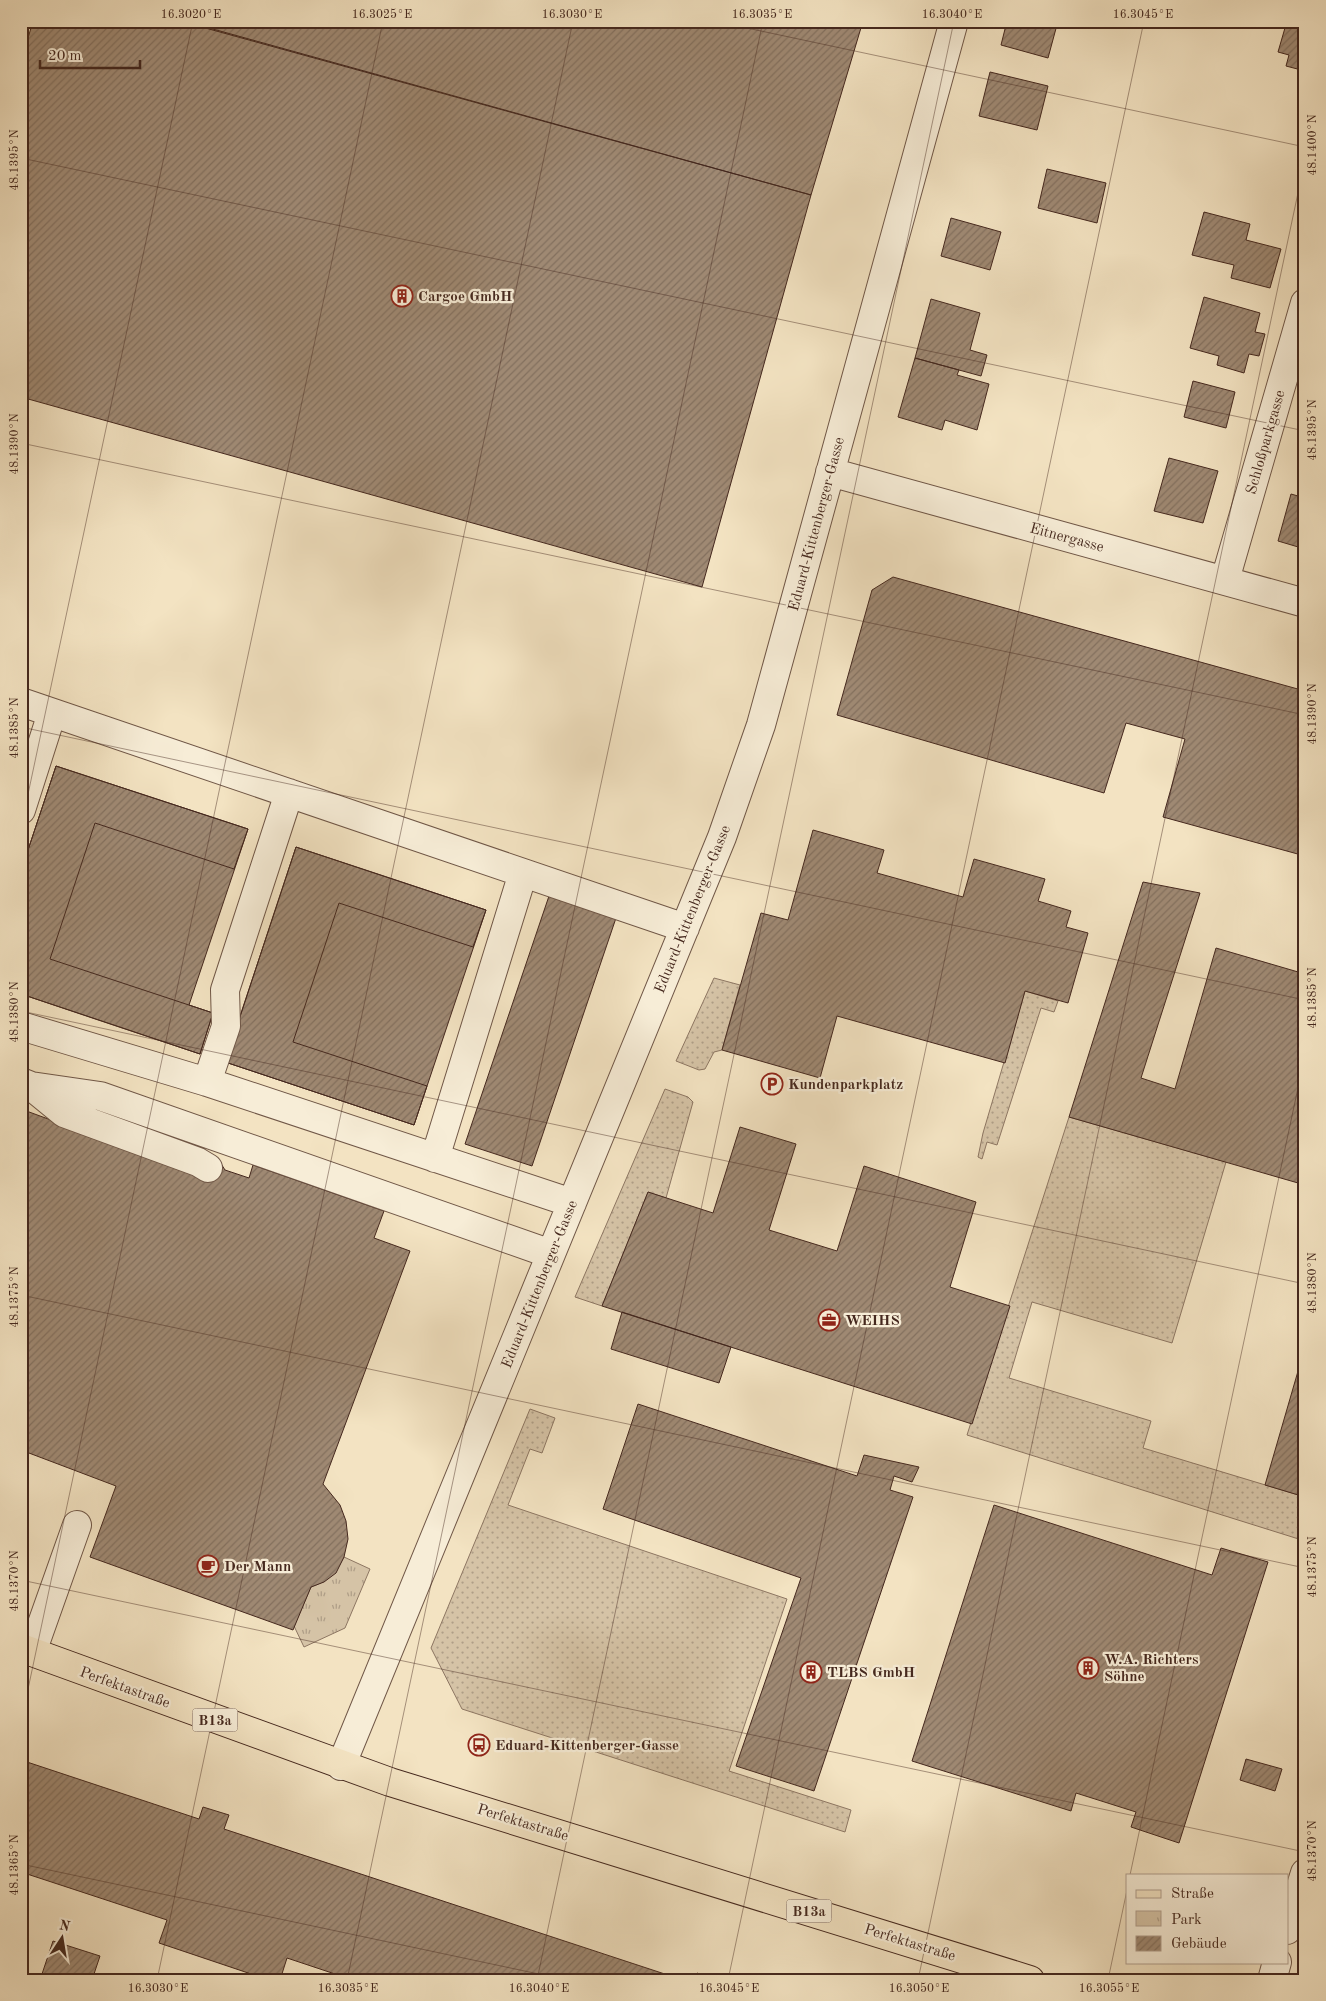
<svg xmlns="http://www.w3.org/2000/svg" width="1326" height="2001" font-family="'Old Standard TT',serif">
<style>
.grass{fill:url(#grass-dots);stroke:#8d7662}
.park{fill:url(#park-tufts);stroke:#8d7662}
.building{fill:url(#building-hatch);stroke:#45281e}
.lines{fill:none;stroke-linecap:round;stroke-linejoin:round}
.minor-casing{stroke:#705747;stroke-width:30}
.major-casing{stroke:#45281e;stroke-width:30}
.minor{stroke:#f7edd7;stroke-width:28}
.major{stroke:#f3e3c2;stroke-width:28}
.ticks{fill:none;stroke:#45281e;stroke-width:1;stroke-opacity:0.45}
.labels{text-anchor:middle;stroke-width:4.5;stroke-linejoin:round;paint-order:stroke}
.shield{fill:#f7edd7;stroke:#7a6356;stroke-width:1}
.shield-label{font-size:14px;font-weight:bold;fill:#45281e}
.poi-label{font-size:15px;font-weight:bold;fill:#45281e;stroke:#f7edd7;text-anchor:start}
.street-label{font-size:15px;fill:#45281e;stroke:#f7edd7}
.neatline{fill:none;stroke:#45281e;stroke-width:2}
.ticks-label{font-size:12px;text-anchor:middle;fill:#45281e}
</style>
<defs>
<pattern id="grass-dots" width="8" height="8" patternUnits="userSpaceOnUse" patternTransform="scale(1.25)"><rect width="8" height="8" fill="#d5c3a6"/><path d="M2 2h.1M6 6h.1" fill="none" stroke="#af9e87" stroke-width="1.8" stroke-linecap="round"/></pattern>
<pattern id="park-tufts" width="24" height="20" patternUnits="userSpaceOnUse" patternTransform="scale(1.25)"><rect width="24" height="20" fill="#d5c3a6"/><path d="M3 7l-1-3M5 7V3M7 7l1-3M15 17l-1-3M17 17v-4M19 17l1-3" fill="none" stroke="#af9e87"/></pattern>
<pattern id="building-hatch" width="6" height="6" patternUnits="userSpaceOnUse" patternTransform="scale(1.25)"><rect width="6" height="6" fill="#9f8973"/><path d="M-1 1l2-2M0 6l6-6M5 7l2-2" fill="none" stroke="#83705e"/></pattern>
</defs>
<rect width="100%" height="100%" fill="#f3e3c2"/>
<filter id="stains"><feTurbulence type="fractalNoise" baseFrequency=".004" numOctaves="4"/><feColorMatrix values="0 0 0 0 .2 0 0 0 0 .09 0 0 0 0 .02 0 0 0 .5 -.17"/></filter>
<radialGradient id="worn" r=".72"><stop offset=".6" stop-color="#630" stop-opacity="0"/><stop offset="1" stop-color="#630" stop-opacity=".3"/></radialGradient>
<path class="grass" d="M 714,978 L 740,985 L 722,1050 L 714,1052 L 705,1069 L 699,1070 L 676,1061 Z
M 1025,991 L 1058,1001 L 1054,1012 L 1041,1008 L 997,1145 L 987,1142 L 982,1159 L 978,1157 L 983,1133 Z
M 665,1089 L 688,1097 L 693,1102 L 666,1198 L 648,1192 L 602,1306 L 575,1297 Z
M 1069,1117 L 1226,1162 L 1172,1343 L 1032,1302 L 1009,1378 L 1151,1421 L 1143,1448 L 1305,1497 L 1305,1541 L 967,1435 Z
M 530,1409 L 555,1418 L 542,1453 L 530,1449 L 508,1505 L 787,1599 L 729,1771 L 851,1810 L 845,1832 L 462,1709 L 431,1648 Z"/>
<path class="park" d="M 344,1557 L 370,1569 L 345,1628 L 304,1647 L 294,1626 L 311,1587 C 328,1581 336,1573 344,1557 Z"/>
<path class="building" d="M 33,21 L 184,21 L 811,195 L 702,587 L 21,397 L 21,62 Z
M 180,21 L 863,21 L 811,195 Z
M 1007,21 L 1058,21 L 1048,58 L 1001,45 Z
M 1287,21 L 1305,21 L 1305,71 L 1286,66 L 1289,55 L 1278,52 Z
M 990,72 L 1048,86 L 1037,130 L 979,116 Z
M 1047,169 L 1106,183 L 1097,223 L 1038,208 Z
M 1204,212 L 1250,224 L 1246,240 L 1281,249 L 1270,288 L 1231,278 L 1234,265 L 1192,255 Z
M 951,218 L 1001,232 L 990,270 L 941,256 Z
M 1204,297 L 1260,313 L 1255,332 L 1265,334 L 1259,356 L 1249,354 L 1244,373 L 1217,365 L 1219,356 L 1190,348 Z
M 931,299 L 980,313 L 970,350 L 987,355 L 981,376 L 915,358 Z
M 915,358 L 959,370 L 957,375 L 989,384 L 977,430 L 945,420 L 942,430 L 898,417 Z
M 1193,381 L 1235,392 L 1226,428 L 1184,417 Z
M 1169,458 L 1218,471 L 1203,523 L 1154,511 Z
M 1291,494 L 1305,498 L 1305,549 L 1278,541 Z
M 893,577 L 1305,691 L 1305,856 L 1163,817 L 1185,739 L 1126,723 L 1104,793 L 837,715 L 872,590 Z
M 56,766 L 248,829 L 189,1005 L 213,1013 L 200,1054 L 21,994 L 21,871 Z
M 56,766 L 248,829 L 234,869 L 95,823 L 50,959 L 213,1013 L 200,1054 L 21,994 L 21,871 Z
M 813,830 L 884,850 L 877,873 L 963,897 L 974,859 L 1045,879 L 1038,901 L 1071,911 L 1066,927 L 1088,933 L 1068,1003 L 1025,991 L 1005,1063 L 837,1016 L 820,1078 L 722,1050 L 761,913 L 788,920 Z
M 296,847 L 486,910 L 414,1125 L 225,1062 Z
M 296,847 L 486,910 L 473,947 L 339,903 L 293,1042 L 427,1086 L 414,1125 L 225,1062 Z
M 1143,882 L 1200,893 L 1141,1078 L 1175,1089 L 1216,948 L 1305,974 L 1305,1125 L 1301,1124 L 1298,1137 L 1305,1139 L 1305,1185 L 1069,1117 Z
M 550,893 L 617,915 L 532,1166 L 465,1144 Z
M 21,1109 L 198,1174 L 220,1162 L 225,1170 L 249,1178 L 253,1165 L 384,1211 L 374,1238 L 410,1251 L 323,1484 L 340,1505 L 346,1521 L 348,1539 L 344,1557 L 336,1573 L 324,1582 L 311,1587 L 293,1630 L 90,1557 L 116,1486 L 21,1450 Z
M 740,1127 L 796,1144 L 769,1230 L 837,1251 L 864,1166 L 976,1202 L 950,1287 L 1010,1306 L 972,1424 L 602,1306 L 648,1192 L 713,1213 Z
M 622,1312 L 731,1347 L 719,1383 L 611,1349 Z
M 1305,1347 L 1305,1497 L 1265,1485 Z
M 638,1404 L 857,1476 L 864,1455 L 919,1467 L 912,1482 L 894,1476 L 890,1490 L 913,1497 L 814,1791 L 736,1766 L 801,1578 L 603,1509 Z
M 994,1505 L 1212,1575 L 1221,1548 L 1268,1562 L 1179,1843 L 1131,1827 L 1136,1812 L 1076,1793 L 1071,1811 L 912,1761 Z
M 1246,1759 L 1282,1769 L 1275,1791 L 1240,1780 Z
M 21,1760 L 199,1819 L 203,1807 L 229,1815 L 224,1829 L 683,1980 L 353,1980 L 287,1958 L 280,1980 L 269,1980 L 159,1943 L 167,1920 L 21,1872 Z
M 53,1941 L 100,1956 L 92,1980 L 40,1980 Z
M 697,1973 L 716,1980 L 695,1980 Z"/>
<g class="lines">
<g class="minor-casing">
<path id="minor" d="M 830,472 L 1305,603
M 1225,580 L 1305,303
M 21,702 L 685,928
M 21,810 L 52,713
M 21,1026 L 207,1082 L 572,1203
M 21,1082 L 31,1086 L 100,1096 L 551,1254
M 207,1082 L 226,1026 L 225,990 L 289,793
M 31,1086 L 64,1113 L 198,1162 L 208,1168
M 435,1158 L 523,873
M 32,1652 L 77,1525
M 341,1766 L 722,837 L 761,725 L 954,21
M 1287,1930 L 1305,1873
M 1272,1980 L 1277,1962"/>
</g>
<g class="major-casing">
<path id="major" d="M 21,1648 L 390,1782 L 1030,1980"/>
</g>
<use href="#minor" class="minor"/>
<use href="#major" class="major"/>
</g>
<path class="ticks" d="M 714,21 L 1305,147M 21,158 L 1305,431M 21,443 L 1305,715M 21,727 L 1305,1000M 21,827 L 193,21M 21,1011 L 1305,1284M 21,1295 L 1305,1568M 21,1580 L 1305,1852M 21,1722 L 383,21M 21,1864 L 567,1980M 1130,1875 L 1305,1055M 157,1980 L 573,21M 347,1980 L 763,21M 537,1980 L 954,21M 728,1980 L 1144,21M 918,1980 L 1305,160M 1108,1980 L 1127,1890M 1298,1980 L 1305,1950"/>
<defs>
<g id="building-ring" transform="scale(1.125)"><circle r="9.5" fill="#f7edd7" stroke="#8f2418" stroke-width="1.5"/><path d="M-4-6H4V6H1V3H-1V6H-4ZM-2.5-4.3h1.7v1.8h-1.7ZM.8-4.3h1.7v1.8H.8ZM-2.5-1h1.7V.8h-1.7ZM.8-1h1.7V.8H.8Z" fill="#8f2418"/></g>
<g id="parking-ring" transform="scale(1.125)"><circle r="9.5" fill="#f7edd7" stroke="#8f2418" stroke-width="1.5"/><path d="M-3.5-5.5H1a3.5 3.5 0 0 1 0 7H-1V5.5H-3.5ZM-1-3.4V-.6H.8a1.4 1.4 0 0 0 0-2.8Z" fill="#8f2418"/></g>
<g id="office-ring" transform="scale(1.125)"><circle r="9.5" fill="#f7edd7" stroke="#8f2418" stroke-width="1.5"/><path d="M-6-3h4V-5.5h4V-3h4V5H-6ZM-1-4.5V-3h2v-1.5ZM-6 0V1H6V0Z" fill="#8f2418"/></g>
<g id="cafe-ring" transform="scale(1.125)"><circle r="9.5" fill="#f7edd7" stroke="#8f2418" stroke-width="1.5"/><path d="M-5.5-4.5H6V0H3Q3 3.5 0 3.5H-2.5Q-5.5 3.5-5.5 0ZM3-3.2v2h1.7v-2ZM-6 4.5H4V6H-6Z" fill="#8f2418"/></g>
<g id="bus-ring" transform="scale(1.125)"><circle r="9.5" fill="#f7edd7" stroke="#8f2418" stroke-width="1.5"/><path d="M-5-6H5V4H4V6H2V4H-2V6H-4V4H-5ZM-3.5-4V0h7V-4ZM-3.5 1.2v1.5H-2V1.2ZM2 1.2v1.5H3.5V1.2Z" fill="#8f2418"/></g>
</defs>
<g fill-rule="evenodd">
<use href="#building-ring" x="402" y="296"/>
<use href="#parking-ring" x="772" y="1084"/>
<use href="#office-ring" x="829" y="1320"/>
<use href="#cafe-ring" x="208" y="1566"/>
<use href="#building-ring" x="1088" y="1668"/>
<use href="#building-ring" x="811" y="1672"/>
<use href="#bus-ring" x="479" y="1745"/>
</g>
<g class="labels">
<g class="shield">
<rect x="192.5" y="1708.5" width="45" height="23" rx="4"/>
<rect x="786.5" y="1899.5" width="45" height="23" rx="4"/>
</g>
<g class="shield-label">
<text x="215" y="1725">B13a</text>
<text x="809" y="1916">B13a</text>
</g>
<g class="poi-label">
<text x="418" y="301">Cargoe GmbH</text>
<text x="788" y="1089">Kundenparkplatz</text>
<text x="845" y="1325">WEIHS</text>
<text x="224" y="1571">Der Mann</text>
<text x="1104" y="1664">W.A. Richters<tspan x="1104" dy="17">Söhne</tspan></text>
<text x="827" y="1677">TLBS GmbH</text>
<text x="495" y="1750">Eduard-Kittenberger-Gasse</text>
</g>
<g class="street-label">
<text transform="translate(1265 442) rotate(-74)" y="5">Schloßparkgasse</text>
<text transform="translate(816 524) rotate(-75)" y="5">Eduard-Kittenberger-Gasse</text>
<text transform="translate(1067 537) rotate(15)" y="5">Eitnergasse</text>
<text transform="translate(692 909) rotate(-68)" y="5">Eduard-Kittenberger-Gasse</text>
<text transform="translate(539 1284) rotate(-68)" y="5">Eduard-Kittenberger-Gasse</text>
<text transform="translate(125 1687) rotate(20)" y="5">Perfektastraße</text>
<text transform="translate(523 1822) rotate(17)" y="5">Perfektastraße</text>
<text transform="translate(910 1942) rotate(17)" y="5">Perfektastraße</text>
</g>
</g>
<rect width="1326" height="2001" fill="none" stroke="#f3e3c2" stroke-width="55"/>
<rect x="1126" y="1874" width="162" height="90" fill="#f7edd7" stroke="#b09e8d"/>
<rect x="1136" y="1890" width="25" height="8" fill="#f3e3c2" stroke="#b09e8d"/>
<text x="1171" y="1898" font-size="15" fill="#45281e">Straße</text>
<rect x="1136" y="1911" width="25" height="15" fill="url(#park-tufts)" stroke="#b09e8d"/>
<text x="1171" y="1924" font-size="15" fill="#45281e">Park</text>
<rect x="1136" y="1936" width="25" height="15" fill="url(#building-hatch)" stroke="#b09e8d"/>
<text x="1171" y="1948" font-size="15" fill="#45281e">Gebäude</text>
<g transform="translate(62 1938) rotate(12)" stroke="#f7edd7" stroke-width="4" paint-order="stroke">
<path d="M0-4L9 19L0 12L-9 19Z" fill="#45281e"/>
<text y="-8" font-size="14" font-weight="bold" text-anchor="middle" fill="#45281e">N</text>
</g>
<path d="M40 60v8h100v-8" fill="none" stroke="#45281e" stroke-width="2.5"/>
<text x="48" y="60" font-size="15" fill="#45281e" stroke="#f7edd7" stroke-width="4" paint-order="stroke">20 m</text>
<rect x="28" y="28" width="1270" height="1946" class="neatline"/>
<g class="ticks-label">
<text x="191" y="18">16.3020°E</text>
<text x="382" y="18">16.3025°E</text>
<text x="572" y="18">16.3030°E</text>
<text x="762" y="18">16.3035°E</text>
<text x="952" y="18">16.3040°E</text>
<text x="1143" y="18">16.3045°E</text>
<text transform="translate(1312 145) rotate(-90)" y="4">48.1400°N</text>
<text transform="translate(14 160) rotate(-90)" y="4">48.1395°N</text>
<text transform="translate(1312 430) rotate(-90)" y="4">48.1395°N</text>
<text transform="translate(14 444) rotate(-90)" y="4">48.1390°N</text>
<text transform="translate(1312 714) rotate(-90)" y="4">48.1390°N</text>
<text transform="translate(14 728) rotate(-90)" y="4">48.1385°N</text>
<text transform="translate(1312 998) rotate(-90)" y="4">48.1385°N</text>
<text transform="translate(14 1012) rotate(-90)" y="4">48.1380°N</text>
<text transform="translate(1312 1283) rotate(-90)" y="4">48.1380°N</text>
<text transform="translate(14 1297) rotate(-90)" y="4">48.1375°N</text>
<text transform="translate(1312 1567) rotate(-90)" y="4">48.1375°N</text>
<text transform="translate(14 1581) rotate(-90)" y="4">48.1370°N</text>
<text transform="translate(1312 1851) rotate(-90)" y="4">48.1370°N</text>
<text transform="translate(14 1865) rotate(-90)" y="4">48.1365°N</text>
<text x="158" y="1992">16.3030°E</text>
<text x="348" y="1992">16.3035°E</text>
<text x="539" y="1992">16.3040°E</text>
<text x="729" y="1992">16.3045°E</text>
<text x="919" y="1992">16.3050°E</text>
<text x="1109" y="1992">16.3055°E</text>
</g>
<rect width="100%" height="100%" filter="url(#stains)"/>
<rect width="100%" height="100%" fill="url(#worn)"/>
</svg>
